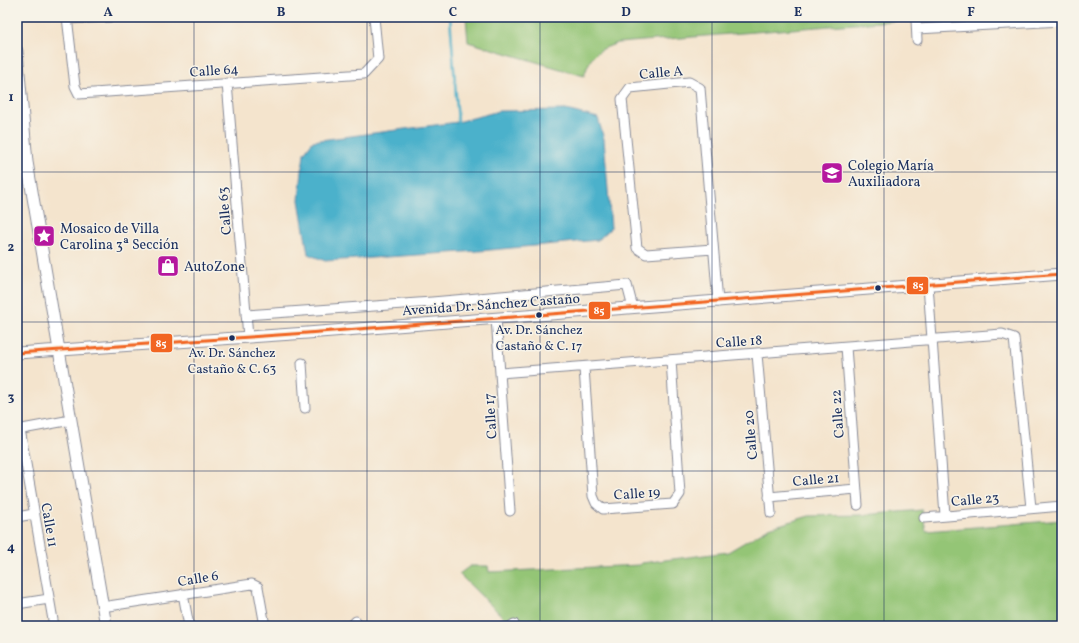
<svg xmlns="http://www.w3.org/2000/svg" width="1079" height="643" font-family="Vollkorn,serif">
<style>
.green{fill:#94c576;stroke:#587a6a}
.water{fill:#4cb1cb;stroke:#347094}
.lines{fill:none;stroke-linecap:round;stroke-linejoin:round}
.stream{stroke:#4cb1cb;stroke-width:2.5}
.minor-casing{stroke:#888a96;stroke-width:11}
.tertiary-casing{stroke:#888a96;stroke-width:13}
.minor{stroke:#fff;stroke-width:9}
.tertiary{stroke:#fff;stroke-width:11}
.bus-1-casing{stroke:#f7f3e8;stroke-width:6}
.bus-1{stroke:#f26522;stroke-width:3}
.grid{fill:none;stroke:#1b2f5e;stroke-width:1;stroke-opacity:0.55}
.bus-dot{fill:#1b2f5e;stroke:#f7f3e8;stroke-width:1.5}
.labels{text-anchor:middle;stroke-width:3;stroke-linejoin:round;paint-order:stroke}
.bus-label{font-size:13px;fill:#1b2f5e;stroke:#f7f3e8}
.street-label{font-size:14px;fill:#1b2f5e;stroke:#f7f3e8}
.poi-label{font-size:14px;fill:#1b2f5e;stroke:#f7f3e8;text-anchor:start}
.line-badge{stroke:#f7f3e8;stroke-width:1.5}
.badge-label{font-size:11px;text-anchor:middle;font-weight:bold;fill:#fff}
.neatline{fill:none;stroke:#1b2f5e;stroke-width:1.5}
.grid-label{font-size:13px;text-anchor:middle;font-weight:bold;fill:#1b2f5e}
</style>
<rect width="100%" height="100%" fill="#f7f3e8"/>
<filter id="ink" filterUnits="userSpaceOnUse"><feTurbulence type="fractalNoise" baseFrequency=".025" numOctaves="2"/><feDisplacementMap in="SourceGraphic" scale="8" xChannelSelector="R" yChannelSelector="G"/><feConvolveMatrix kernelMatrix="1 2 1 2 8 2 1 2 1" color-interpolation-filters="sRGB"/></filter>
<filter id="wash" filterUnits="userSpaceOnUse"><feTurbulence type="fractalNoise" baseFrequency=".012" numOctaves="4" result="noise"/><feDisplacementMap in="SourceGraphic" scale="16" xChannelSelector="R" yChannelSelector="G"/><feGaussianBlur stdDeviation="0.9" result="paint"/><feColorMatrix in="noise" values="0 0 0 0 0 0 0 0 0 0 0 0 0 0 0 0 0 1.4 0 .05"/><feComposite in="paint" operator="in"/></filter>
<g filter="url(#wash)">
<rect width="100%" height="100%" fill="#f4e4cd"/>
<path class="green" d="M 466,17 L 903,17 L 904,20 L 618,43 C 596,51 592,53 584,76 L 468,42 Z
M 922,510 L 926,531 L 1062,520 L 1062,626 L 506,626 L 502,622 L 506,620 L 459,574 L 470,566 L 488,566 L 489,572 L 640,565 L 642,563 L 728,552 L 769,528 L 809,516 L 864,515 Z"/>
<path class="water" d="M 566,110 L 598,118 L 604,139 L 611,228 L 598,240 L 479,251 L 325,261 L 308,254 L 299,200 L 304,153 L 313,141 L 458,122 L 499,111 Z"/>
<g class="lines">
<path class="stream" d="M 450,17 L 458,122"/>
</g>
</g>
<g filter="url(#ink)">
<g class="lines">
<g class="minor-casing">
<path id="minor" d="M 67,17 L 75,86 L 79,94 L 364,74 L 378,59 L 374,17
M 68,19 L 110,17
M 916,20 L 917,40
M 917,29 L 1062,21
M 227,83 L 248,337
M 17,164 L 27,162
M 713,249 L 646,254 L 637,248 L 622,99 L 630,88 L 689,82 L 700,88 L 718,302
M 928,285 L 945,515
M 246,315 L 432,302 L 627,285 L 633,308
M 496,318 L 510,511
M 846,347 L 858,505
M 757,354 L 771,513
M 302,363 L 305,408
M 584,368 L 593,496 L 596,503 L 603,509 L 673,504 L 680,494 L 671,360
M 501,373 L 1002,334 L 1014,338 L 1031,508
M 20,429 L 54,626
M 17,430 L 71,420
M 769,497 L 856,489
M 17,517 L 34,514
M 924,518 L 1062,506
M 183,594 L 189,626
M 17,604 L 49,599
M 102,607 L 252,584 L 258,587 L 265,626
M 351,626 L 356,621
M 511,626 L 514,624"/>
</g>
<g class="tertiary-casing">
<path id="tertiary" d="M 17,51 L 27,162 L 106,626
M 17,353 L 307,333 L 1062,274"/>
</g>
<use href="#minor" class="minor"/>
<use href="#tertiary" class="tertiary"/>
<g class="bus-1-casing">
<path id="bus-1" d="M 17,353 L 307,333 L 1062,274"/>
</g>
<use href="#bus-1" class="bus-1"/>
</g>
</g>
<path class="grid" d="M 194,17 L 194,626M 367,17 L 367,626M 540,17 L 540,626M 712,17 L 712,626M 884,17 L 884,626M 17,172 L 1062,172M 17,322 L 1062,322M 17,471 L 1062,471"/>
<defs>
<g id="school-square" transform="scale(1.15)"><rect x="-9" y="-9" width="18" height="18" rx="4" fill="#b5179e" stroke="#f7f3e8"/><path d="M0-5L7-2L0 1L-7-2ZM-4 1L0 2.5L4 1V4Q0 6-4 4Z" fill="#fff"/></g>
<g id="sight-square" transform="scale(1.15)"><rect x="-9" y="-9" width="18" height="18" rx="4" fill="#b5179e" stroke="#f7f3e8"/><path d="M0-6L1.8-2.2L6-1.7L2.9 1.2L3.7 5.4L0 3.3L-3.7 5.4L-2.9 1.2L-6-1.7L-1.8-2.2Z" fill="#fff"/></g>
<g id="shop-square" transform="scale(1.15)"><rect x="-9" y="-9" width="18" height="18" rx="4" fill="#b5179e" stroke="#f7f3e8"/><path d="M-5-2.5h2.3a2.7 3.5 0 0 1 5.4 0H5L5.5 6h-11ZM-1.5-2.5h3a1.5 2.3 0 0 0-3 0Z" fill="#fff"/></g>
</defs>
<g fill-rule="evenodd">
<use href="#school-square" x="832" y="173"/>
<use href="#sight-square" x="44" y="236"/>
<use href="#shop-square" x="168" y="266"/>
</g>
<g class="bus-dot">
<circle cx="878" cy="288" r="3.5"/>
<circle cx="539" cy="315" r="3.5"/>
<circle cx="232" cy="338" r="3.5"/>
</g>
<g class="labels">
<g class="bus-label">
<text x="539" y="334">Av. Dr. Sánchez<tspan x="539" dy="16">Castaño &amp; C. 17</tspan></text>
<text x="232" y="357">Av. Dr. Sánchez<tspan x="232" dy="16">Castaño &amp; C. 63</tspan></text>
</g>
<g class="street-label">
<text transform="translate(214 70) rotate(-4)" y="5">Calle 64</text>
<text transform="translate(661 72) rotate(-5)" y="5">Calle A</text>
<text transform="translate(224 211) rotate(-95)" y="5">Calle 63</text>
<text transform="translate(491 304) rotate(-4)" y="5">Avenida Dr. Sánchez Castaño</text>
<text transform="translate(739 341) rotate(-4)" y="5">Calle 18</text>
<text transform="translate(837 414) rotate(-94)" y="5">Calle 22</text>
<text transform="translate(490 416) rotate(-94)" y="5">Calle 17</text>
<text transform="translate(750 435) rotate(-95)" y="5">Calle 20</text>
<text transform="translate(816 479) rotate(-5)" y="5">Calle 21</text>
<text transform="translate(637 493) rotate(-4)" y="5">Calle 19</text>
<text transform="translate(975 499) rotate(-5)" y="5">Calle 23</text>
<text transform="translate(50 525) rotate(80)" y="5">Calle 11</text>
<text transform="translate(198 578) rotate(-9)" y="5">Calle 6</text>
</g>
<g class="poi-label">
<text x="848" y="170">Colegio María<tspan x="848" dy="16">Auxiliadora</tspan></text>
<text x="60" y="233">Mosaico de Villa<tspan x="60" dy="16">Carolina 3ª Sección</tspan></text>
<text x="184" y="271">AutoZone</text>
</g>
</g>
<g class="line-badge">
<rect x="906" y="276" width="23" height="19" rx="4" fill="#f26522"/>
<rect x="588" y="301" width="23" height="19" rx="4" fill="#f26522"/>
<rect x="150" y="333" width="23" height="20" rx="4" fill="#f26522"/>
</g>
<g class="badge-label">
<text x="918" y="289">85</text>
<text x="599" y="314">85</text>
<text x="161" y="347">85</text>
</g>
<rect width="1079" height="643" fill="none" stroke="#f7f3e8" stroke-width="44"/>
<rect x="22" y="22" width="1035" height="599" class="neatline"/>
<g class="grid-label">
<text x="108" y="16">A</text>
<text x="281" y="16">B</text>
<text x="453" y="16">C</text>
<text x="626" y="16">D</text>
<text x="798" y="16">E</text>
<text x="971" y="16">F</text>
<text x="11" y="101">1</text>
<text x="11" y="251">2</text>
<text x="11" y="401">3</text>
<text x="11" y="551">4</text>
</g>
</svg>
